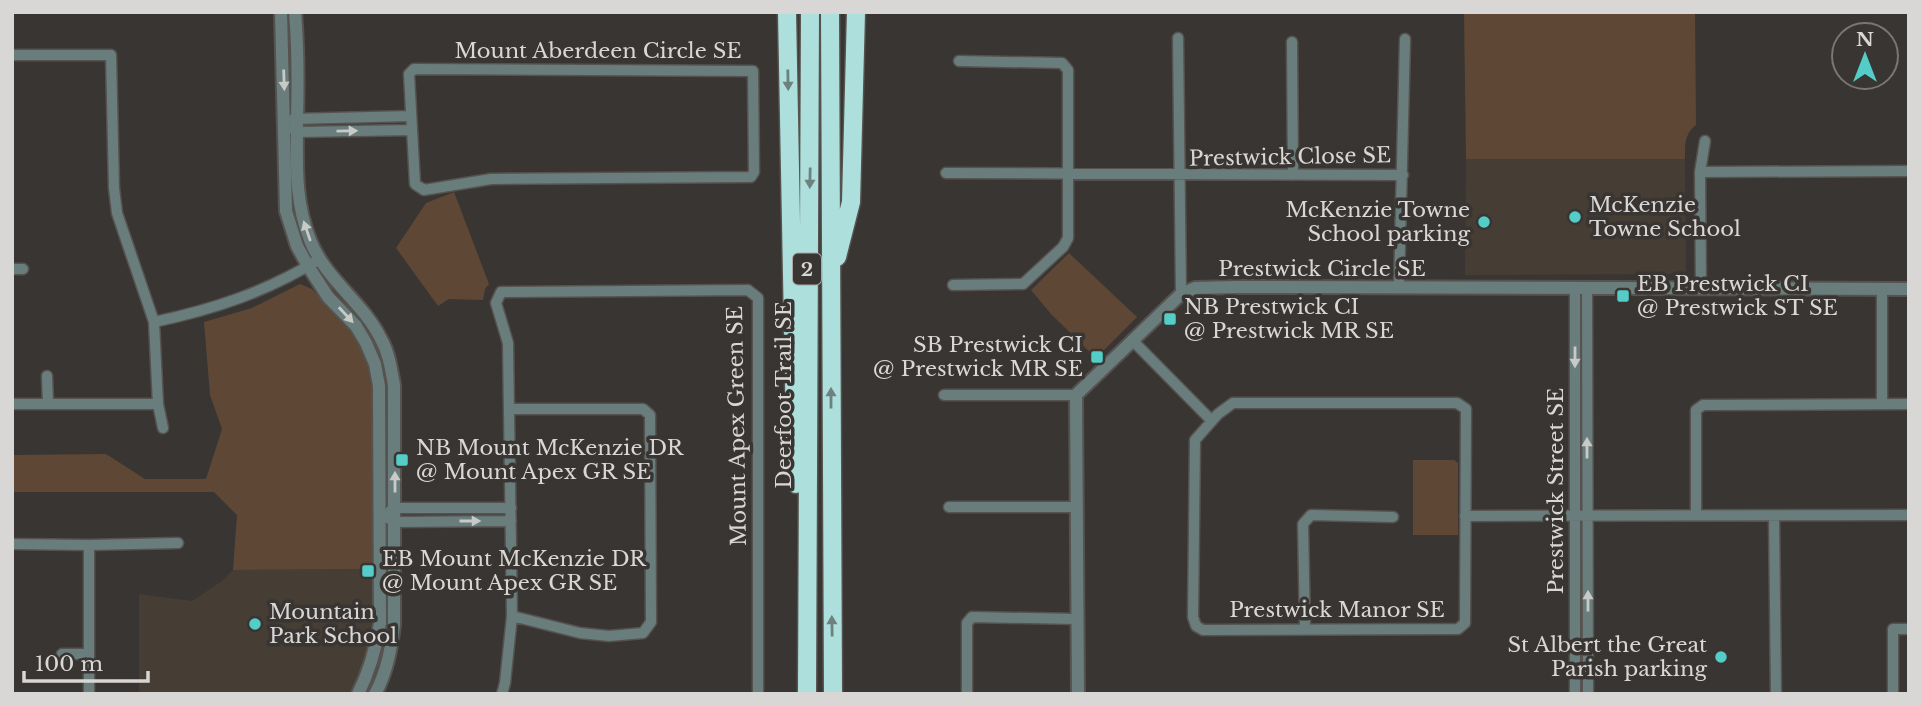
<svg xmlns="http://www.w3.org/2000/svg" width="1921" height="706" font-family="'Libre Baskerville',serif">
<style>
.built{fill:#463d35}
.green{fill:#5e4835}
.lines{fill:none;stroke-linecap:round;stroke-linejoin:round}
.minor-casing{stroke:#56524f;stroke-width:13}
.tertiary-casing{stroke:#56524f;stroke-width:16}
.motorway-casing{stroke:#56524f;stroke-width:21}
.minor{stroke:#697d7c;stroke-width:10}
.tertiary{stroke:#697d7c;stroke-width:12}
.motorway{stroke:#ade0dc;stroke-width:18}
.oneway{fill:#c8cac8}
.oneway2{fill:#6d827e}
.poi-dot{fill:#54cdc8;stroke:#393532;stroke-width:2.5}
.labels{text-anchor:middle;stroke-width:7;stroke-linejoin:round;paint-order:stroke}
.shield{fill:#393532;stroke:#a9a6a4;stroke-width:2}
.shield-label{font-size:19px;font-weight:bold;fill:#d9d7d5}
.street-label{font-size:21px;fill:#d9d7d5;stroke:#393532}
.poi-label{font-size:21px;fill:#d9d7d5;stroke:#393532;text-anchor:start}
</style>
<rect width="100%" height="100%" fill="#393532"/>
<path class="built" d="M 1466,159 L 1685,159 L 1686,274 L 1465,275 Z
M 372,569 L 372,616 L 368,650 L 361,672 L 350,694 L 139,694 L 139,594 L 192,601 L 222,581 L 233,570 Z"/>
<path class="green" d="M 1464,12 L 1695,12 L 1696,125 C 1684,134 1685,146 1685,159 L 1466,159 Z
M 454,192 L 489,284 L 485,289 L 483,300 L 449,299 L 438,306 L 396,248 L 426,203 Z
M 1069,253 L 1137,317 L 1096,358 L 1051,314 L 1031,290 Z
M 300,284 L 312,289 L 347,326 L 362,351 L 367,364 L 373,398 L 372,569 L 233,570 L 237,515 L 214,492 L 12,492 L 12,455 L 106,454 L 145,479 L 206,479 L 222,429 L 210,395 L 204,322 L 252,308 Z
M 1413,460 L 1454,460 L 1458,463 L 1458,535 L 1413,535 Z"/>
<g class="lines">
<g class="minor-casing">
<path id="minor" d="M 1178,38 L 1181,294
M 1292,42 L 1293,175
M 12,55 L 111,55 L 114,188 L 117,213 L 154,322 L 158,404 L 12,404
M 414,69 L 753,71 L 754,172 L 751,177 L 491,179 L 424,190 L 415,184 L 409,74 Z
M 293,119 L 411,116
M 292,128 L 297,132 L 412,130
M 1700,172 L 1909,171
M 946,173 L 1403,175
M 12,269 L 23,269
M 953,285 L 1023,284 L 1063,247 L 1068,238 L 1068,70 L 1062,63 L 959,61
M 1399,288 L 1405,39
M 1701,288 L 1700,172 L 1705,141
M 1575,289 L 1575,694
M 1587,289 L 1588,694
M 154,322 C 215,309 266,292 320,259
M 1133,341 L 1212,421
M 47,376 L 48,403
M 944,395 L 1076,395
M 1233,403 L 1457,403 L 1466,409 L 1465,623 L 1458,629 L 1203,630 L 1196,626 L 1193,617 L 1195,440 L 1218,414 Z
M 1882,403 L 1882,289
M 158,404 L 163,428
M 510,409 L 643,409 L 650,415 L 651,622 L 643,633 L 609,636 L 580,633 L 512,616
M 949,507 L 1076,507
M 390,511 L 396,508 L 511,508
M 381,515 L 396,522 L 511,521
M 1696,515 L 1696,410 L 1703,405 L 1909,404
M 1465,516 L 1909,515
M 1774,516 L 1776,694
M 12,544 L 89,545 L 89,694
M 89,545 L 178,543
M 1305,628 L 1303,524 L 1311,515 L 1393,517
M 62,654 L 88,654
M 502,694 L 505,683 L 512,616 L 508,343 L 496,303 L 501,292 L 748,290 L 758,298 L 758,694
M 967,694 L 967,623 L 972,617 L 1076,619
M 1893,694 L 1893,629 L 1909,629"/>
</g>
<g class="tertiary-casing">
<path id="tertiary" d="M 281,12 L 286,211 L 297,246 L 308,266 L 328,297 L 356,326 L 366,343 L 375,364 L 379,386 L 380,623 C 376,648 370,670 358,694
M 295,12 C 298,48 298,83 297,119 C 297,161 294,200 310,240 C 325,279 363,302 381,339 C 389,353 391,369 394,385 L 394,625 C 391,649 387,672 375,694
M 1078,694 L 1076,395 L 1181,294 L 1195,288 L 1236,287 L 1909,289"/>
</g>
<g class="motorway-casing">
<path id="motorway" d="M 787,12 L 796,484
M 830,12 L 833,694
M 837,257 L 851,202 L 856,12
M 807,694 L 810,12"/>
</g>
<use href="#minor" class="minor"/>
<use href="#tertiary" class="tertiary"/>
<use href="#motorway" class="motorway"/>
</g>
<defs><path id="oneway-solid" d="M-6-.8H1V-3.2L6.5 0L1 3.2V.8H-6Z" transform="scale(1.75)"/></defs>
<g class="oneway">
<use href="#oneway-solid" transform="translate(284 80) rotate(88)"/>
<use href="#oneway-solid" transform="translate(347 131) rotate(-1)"/>
<use href="#oneway-solid" transform="translate(307 231) rotate(-109)"/>
<use href="#oneway-solid" transform="translate(346 315) rotate(47)"/>
<use href="#oneway-solid" transform="translate(1575 357) rotate(90)"/>
<use href="#oneway-solid" transform="translate(1587 448) rotate(-90)"/>
<use href="#oneway-solid" transform="translate(395 482) rotate(-90)"/>
<use href="#oneway-solid" transform="translate(470 521)"/>
<use href="#oneway-solid" transform="translate(1588 601) rotate(-90)"/>
</g>
<g class="oneway2">
<use href="#oneway-solid" transform="translate(788 80) rotate(89)"/>
<use href="#oneway-solid" transform="translate(810 178) rotate(91)"/>
<use href="#oneway-solid" transform="translate(831 398) rotate(-90)"/>
<use href="#oneway-solid" transform="translate(832 626) rotate(-91)"/>
</g>
<g class="poi-dot">
<circle cx="1575" cy="217" r="7"/>
<circle cx="1484" cy="222" r="7"/>
<rect x="1616" y="289" width="14" height="14" rx="3.5"/>
<rect x="1163" y="312" width="14" height="14" rx="3.5"/>
<rect x="1090" y="350" width="14" height="14" rx="3.5"/>
<rect x="395" y="453" width="14" height="14" rx="3.5"/>
<rect x="361" y="564" width="14" height="14" rx="3.5"/>
<circle cx="255" cy="624" r="7"/>
<circle cx="1721" cy="657" r="7"/>
</g>
<g class="labels">
<rect class="shield" x="793" y="253.5" width="28" height="31" rx="5"/>
<g class="shield-label">
<text x="807" y="276">2</text>
</g>
<g class="street-label">
<text x="598" y="58">Mount Aberdeen Circle SE</text>
<text transform="translate(1290 157) rotate(-1)" y="7">Prestwick Close SE</text>
<text x="1322" y="276">Prestwick Circle SE</text>
<text transform="translate(784 395) rotate(-90)" y="7">Deerfoot Trail SE</text>
<text transform="translate(737 426) rotate(-91)" y="7">Mount Apex Green SE</text>
<text transform="translate(1556 491) rotate(-90)" y="7">Prestwick Street SE</text>
<text x="1337" y="617">Prestwick Manor SE</text>
</g>
<g class="poi-label">
<text x="1589" y="212">McKenzie<tspan x="1589" dy="24">Towne School</tspan></text>
<text x="1470" y="217" text-anchor="end">McKenzie Towne<tspan x="1470" dy="24">School parking</tspan></text>
<text x="1637" y="291">EB Prestwick CI<tspan x="1637" dy="24">@ Prestwick ST SE</tspan></text>
<text x="1184" y="314">NB Prestwick CI<tspan x="1184" dy="24">@ Prestwick MR SE</tspan></text>
<text x="1083" y="352" text-anchor="end">SB Prestwick CI<tspan x="1083" dy="24">@ Prestwick MR SE</tspan></text>
<text x="416" y="455">NB Mount McKenzie DR<tspan x="416" dy="24">@ Mount Apex GR SE</tspan></text>
<text x="382" y="566">EB Mount McKenzie DR<tspan x="382" dy="24">@ Mount Apex GR SE</tspan></text>
<text x="269" y="619">Mountain<tspan x="269" dy="24">Park School</tspan></text>
<text x="1707" y="652" text-anchor="end">St Albert the Great<tspan x="1707" dy="24">Parish parking</tspan></text>
</g>
</g>
<rect width="1921" height="706" fill="none" stroke="#d9d7d5" stroke-width="28"/>
<g transform="translate(1865 56)"><circle r="33" fill="#393532" stroke="#797673" stroke-width="2"/>
<path d="M0-5L12 26L0 18L-12 26Z" fill="#54cdc8"/>
<text y="-10" font-size="19" font-weight="bold" text-anchor="middle" fill="#d9d7d5">N</text>
</g>
<path d="M24 671v10h124v-10" fill="none" stroke="#d9d7d5" stroke-width="3.5"/>
<text x="35" y="671" font-size="21" fill="#d9d7d5" stroke="#393532" stroke-width="5" paint-order="stroke">100 m</text>
</svg>
